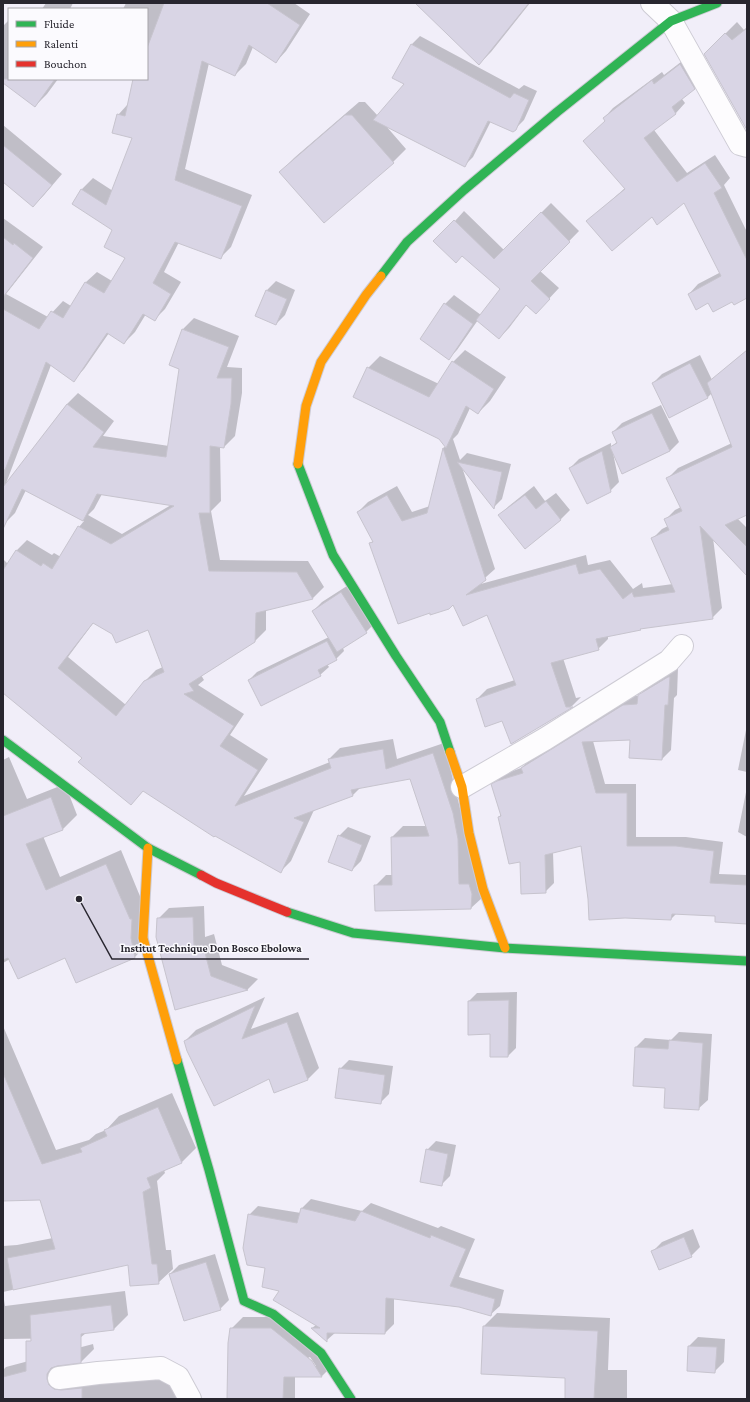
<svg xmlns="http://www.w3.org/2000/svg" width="750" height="1402" font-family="'Crimson Pro',serif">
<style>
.shadow{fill:#0003;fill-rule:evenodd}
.building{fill:#d9d5e5;stroke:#c7c4ce;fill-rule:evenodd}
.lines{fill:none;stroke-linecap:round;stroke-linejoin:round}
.street-casing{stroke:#cdcbd4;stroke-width:24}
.fast-casing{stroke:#cdcbd4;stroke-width:11}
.slow-casing{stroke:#cdcbd4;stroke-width:11}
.jam-casing{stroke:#cdcbd4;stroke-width:11}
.street{stroke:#fdfcfe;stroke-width:22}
.fast{stroke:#30b455;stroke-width:9}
.slow{stroke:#ff9f0a;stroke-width:9}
.jam{stroke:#e5322d;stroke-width:9}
.leader{fill:none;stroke:#28262f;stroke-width:1.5}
.callout-dot{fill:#28262f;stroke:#fbfafe;stroke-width:1.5}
.callout-label{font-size:11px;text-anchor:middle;font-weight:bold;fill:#28262f;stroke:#fbfafe;stroke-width:3;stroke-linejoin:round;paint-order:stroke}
</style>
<rect width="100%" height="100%" fill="#f1eef9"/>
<path class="shadow" d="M 46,3 L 73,3 L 70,9 L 42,9 Z
M 126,3 L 294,3 L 310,14 L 286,51 L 276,62 L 253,47 L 246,64 L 235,75 L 209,63 L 185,169 L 252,195 L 231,247 L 220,258 L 179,242 L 164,272 L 181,282 L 165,309 L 154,320 L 146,314 L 135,332 L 124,343 L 109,333 L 84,369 L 74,380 L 51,365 L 5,486 L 67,404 L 78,393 L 114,421 L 103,436 L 169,446 L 180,369 L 170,365 L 183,329 L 194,318 L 239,336 L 227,367 L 242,368 L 242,393 L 235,436 L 224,447 L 220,446 L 221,501 L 211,511 L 220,560 L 308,561 L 324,587 L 313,598 L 266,610 L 266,630 L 255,641 L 201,675 L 204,680 L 198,685 L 244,714 L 230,735 L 268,759 L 244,796 L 330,762 L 329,759 L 340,748 L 393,739 L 397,759 L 444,743 L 482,898 L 471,908 L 376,910 L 375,886 L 386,875 L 393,875 L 392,837 L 403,826 L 427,826 L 411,778 L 361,787 L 353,795 L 314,810 L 291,861 L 280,872 L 144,790 L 131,804 L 83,757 L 3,686 L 3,559 L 8,564 L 16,551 L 27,540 L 52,555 L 54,553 L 61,557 L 79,527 L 84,521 L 26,490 L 15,513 L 4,524 L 3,523 L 3,218 L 43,247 L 6,294 L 48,317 L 63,301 L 71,306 L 86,282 L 97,272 L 112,281 L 127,258 L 114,230 L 73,204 L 82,189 L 93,178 L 113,191 L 134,137 L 118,115 L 128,104 L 134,79 L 147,79 L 147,9 L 123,9 ZM 102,494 L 171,505 L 122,534 L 88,515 L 94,509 ZM 94,622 L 113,633 L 149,629 L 163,667 L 156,670 L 145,681 L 126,705 L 68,657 Z
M 416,3 L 530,3 L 491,52 L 479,64 Z
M 9,20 L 9,79 L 58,79 L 47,94 L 35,106 L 3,82 L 3,26 Z
M 737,22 L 744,30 L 747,27 L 747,129 L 705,54 Z
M 420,36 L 519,89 L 524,85 L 537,91 L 524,120 L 513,131 L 491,121 L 473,157 L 465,165 L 386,126 L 406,149 L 393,162 L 281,172 L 294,158 L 359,102 L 365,102 L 378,116 L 406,84 L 411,45 Z
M 690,55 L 704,79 L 682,99 L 685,103 L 676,113 L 654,130 L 687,173 L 715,155 L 730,178 L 724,185 L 747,232 L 747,297 L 732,301 L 709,302 L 689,294 L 698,284 L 721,272 L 685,201 L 652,216 L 588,221 L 625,188 L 606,121 L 604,118 L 613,108 L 662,72 L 664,75 Z
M 3,125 L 62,174 L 44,195 L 33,206 L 3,181 Z
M 551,203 L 579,231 L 540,271 L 559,288 L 545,303 L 527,304 L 509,328 L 499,338 L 478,320 L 457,350 L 448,359 L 445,304 L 454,295 L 481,315 L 501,289 L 455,221 L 464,211 L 504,250 Z
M 276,281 L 295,290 L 285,315 L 276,324 L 256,315 L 267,290 Z
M 465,350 L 506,377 L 490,401 L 478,413 L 470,408 L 458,434 L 453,439 L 460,460 L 467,453 L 511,464 L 502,499 L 494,507 L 462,467 L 495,569 L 477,585 L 586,555 L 588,565 L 610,560 L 633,589 L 642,583 L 643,588 L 673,584 L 652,539 L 662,529 L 668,526 L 665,520 L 675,510 L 681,507 L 668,478 L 678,468 L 732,443 L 712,393 L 708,397 L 670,417 L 653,383 L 662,374 L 700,355 L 712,380 L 747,350 L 747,511 L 737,518 L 747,528 L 747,574 L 713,538 L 722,608 L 712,618 L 642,627 L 640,629 L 608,636 L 608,639 L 598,649 L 563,658 L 576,698 L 581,697 L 572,706 L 512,743 L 503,720 L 477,699 L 487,689 L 515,680 L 488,614 L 371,543 L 374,540 L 358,512 L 368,502 L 397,486 L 412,512 L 430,506 L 443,448 L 446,446 L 440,438 L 368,368 L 380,356 L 439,384 L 453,362 Z
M 661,405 L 679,442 L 670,451 L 623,473 L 613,453 L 619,482 L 610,491 L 570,468 L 579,459 L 611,443 L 611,447 L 618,441 L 613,432 L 622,423 Z
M 534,486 L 545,501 L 556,493 L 570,510 L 561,519 L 525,547 L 500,515 L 509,506 Z
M 350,584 L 375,623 L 366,632 L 343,648 L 344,651 L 336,659 L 327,664 L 329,667 L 320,675 L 249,680 L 257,672 L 329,637 L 313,611 L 322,602 Z
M 678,668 L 677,695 L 674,698 L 671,750 L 662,759 L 631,739 L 593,741 L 605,784 L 636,784 L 636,837 L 686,837 L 723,842 L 719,874 L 747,875 L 747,923 L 716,915 L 677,913 L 671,919 L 589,899 L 582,845 L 553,852 L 554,883 L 545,892 L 521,860 L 499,817 L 501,814 L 492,785 L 502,776 L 507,773 L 521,768 L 531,759 L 633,696 L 639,696 L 648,686 Z
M 747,725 L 747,772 L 738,770 Z
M 9,757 L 27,799 L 65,784 L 77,815 L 63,829 L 43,836 L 60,877 L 121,850 L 144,906 L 149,942 L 135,957 L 66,957 L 10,959 L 3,963 L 3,760 Z
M 747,787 L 747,837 L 738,832 Z
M 348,827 L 371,836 L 361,861 L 352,870 L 339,836 Z
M 204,906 L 205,937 L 214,934 L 222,965 L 258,979 L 247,990 L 175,1008 L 158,919 L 169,908 Z
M 517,992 L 516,1048 L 508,1056 L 469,1001 L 477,993 Z
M 265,997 L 251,1029 L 298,1012 L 319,1068 L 308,1079 L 275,1091 L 270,1078 L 185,1041 L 196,1030 Z
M 3,1026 L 56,1150 L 89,1140 L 96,1134 L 106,1130 L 119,1116 L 172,1093 L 196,1148 L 182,1162 L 164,1170 L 165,1173 L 157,1181 L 166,1250 L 171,1250 L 173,1269 L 158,1283 L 129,1264 L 3,1292 L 3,1246 L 17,1245 L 53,1238 L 41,1199 L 3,1200 Z
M 679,1032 L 712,1034 L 708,1100 L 698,1109 L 667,1087 L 636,1047 L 645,1038 L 671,1040 Z
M 349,1060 L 393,1066 L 389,1094 L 380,1103 L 340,1069 Z
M 436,1141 L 456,1145 L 450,1176 L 441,1185 L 427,1150 Z
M 311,1199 L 362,1211 L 371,1203 L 438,1228 L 441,1226 L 475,1239 L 459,1277 L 504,1290 L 500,1306 L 490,1315 L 459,1306 L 394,1298 L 394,1324 L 385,1333 L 336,1332 L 327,1340 L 312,1328 L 316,1325 L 281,1290 L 266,1267 L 249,1215 L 258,1206 L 301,1213 L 302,1208 Z
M 693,1229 L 700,1247 L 691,1256 L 653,1251 L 662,1242 Z
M 215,1254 L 229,1300 L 220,1309 L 170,1274 L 179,1265 Z
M 125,1291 L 128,1315 L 114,1329 L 86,1333 L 80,1338 L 3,1339 L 3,1293 L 5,1306 Z
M 497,1313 L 610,1318 L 608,1370 L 627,1370 L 627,1399 L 566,1399 L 566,1377 L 482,1373 L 484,1326 Z
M 243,1317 L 283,1317 L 333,1365 L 322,1376 L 295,1376 L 295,1399 L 226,1399 L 228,1397 L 231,1329 ZM 310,1357 L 316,1366 L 313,1366 L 308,1358 Z
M 747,1321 L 747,1348 L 746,1322 Z
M 698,1337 L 725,1339 L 724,1362 L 715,1371 L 689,1346 Z
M 93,1344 L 94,1349 L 81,1362 L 59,1364 L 62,1373 L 146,1370 L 177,1386 L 177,1399 L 3,1399 L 3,1370 L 6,1367 Z"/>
<path class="building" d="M 164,3 L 267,3 L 300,25 L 276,63 L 249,45 L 235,76 L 202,61 L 175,180 L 242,206 L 221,259 L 175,242 L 153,283 L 171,294 L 155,321 L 143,314 L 124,344 L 107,333 L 74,382 L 46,362 L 5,470 L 3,469 L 3,309 L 39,329 L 51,311 L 63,318 L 85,282 L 104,293 L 125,258 L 104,247 L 112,230 L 72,204 L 81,189 L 106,205 L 132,138 L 112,133 L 117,114 L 125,116 L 133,79 L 147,79 L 147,48 Z
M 415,3 L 529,3 L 479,65 Z
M 747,28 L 747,130 L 704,54 L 725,33 L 732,40 Z
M 411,44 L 510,98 L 514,93 L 529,100 L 516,130 L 513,132 L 488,121 L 465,167 L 373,120 L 404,84 L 392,78 Z
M 680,64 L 695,89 L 672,107 L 676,114 L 644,138 L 677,182 L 705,163 L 722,188 L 714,193 L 747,260 L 747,298 L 734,305 L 732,302 L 713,312 L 708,303 L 696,310 L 688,294 L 721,276 L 684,203 L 657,225 L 652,217 L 612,251 L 586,221 L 625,189 L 583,141 L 605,121 L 603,118 L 652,80 L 654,84 Z
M 3,79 L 55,79 L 35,107 L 3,83 Z
M 345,115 L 352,115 L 394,163 L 324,223 L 279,172 Z
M 3,145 L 52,185 L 33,207 L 3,182 Z
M 541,212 L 570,242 L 531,281 L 550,299 L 536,314 L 526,305 L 499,339 L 476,320 L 500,289 L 462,256 L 456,263 L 433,241 L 454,220 L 494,259 Z
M 3,237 L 13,245 L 14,243 L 33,258 L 3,297 Z
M 266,290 L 287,299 L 276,325 L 255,316 Z
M 444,303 L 473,324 L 449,360 L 420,339 Z
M 182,329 L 229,347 L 217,378 L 232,378 L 231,404 L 224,448 L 210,446 L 210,513 L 199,513 L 209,571 L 297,572 L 313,599 L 256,613 L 255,642 L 189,684 L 194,691 L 184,694 L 234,726 L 220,746 L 258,770 L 235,806 L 331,768 L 328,759 L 383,749 L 386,769 L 433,753 L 453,813 L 458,839 L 459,884 L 469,884 L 472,894 L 471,909 L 375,911 L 374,885 L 392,885 L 391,837 L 429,836 L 410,779 L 351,790 L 353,796 L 294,818 L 304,822 L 281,873 L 215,836 L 214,837 L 143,791 L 131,805 L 78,762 L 82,758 L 3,693 L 3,570 L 16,550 L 41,566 L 43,563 L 52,569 L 78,526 L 111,544 L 174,506 L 97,494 L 83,521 L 22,489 L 3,529 L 3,487 L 67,404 L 104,432 L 93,447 L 166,457 L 179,369 L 169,365 ZM 93,623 L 112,634 L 116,643 L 148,630 L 164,672 L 144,681 L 116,716 L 58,668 Z
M 747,350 L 747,515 L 725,525 L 747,547 L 747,576 L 700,526 L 713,619 L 640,629 L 641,630 L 596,639 L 599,650 L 551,663 L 566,707 L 573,707 L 511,744 L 502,721 L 485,727 L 476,699 L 516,685 L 487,615 L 463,626 L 453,605 L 449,609 L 430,615 L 430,613 L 398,624 L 369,543 L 373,542 L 357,512 L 387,495 L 402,521 L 427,513 L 443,448 L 486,580 L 466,595 L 576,564 L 579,574 L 600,569 L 623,599 L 632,592 L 634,597 L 675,592 L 651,538 L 669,530 L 664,519 L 682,511 L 666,478 L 732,447 L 707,383 Z
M 452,361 L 494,389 L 478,414 L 466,406 L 446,448 L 439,439 L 353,397 L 367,367 L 429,397 Z
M 690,363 L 708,398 L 669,418 L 652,383 Z
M 652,413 L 670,451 L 622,474 L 610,447 L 617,443 L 612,432 Z
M 602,451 L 611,492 L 587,504 L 569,468 Z
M 457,462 L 502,472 L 494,509 Z
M 525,495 L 536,509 L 546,501 L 561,520 L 525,549 L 498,515 Z
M 341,592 L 367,633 L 337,652 L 312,611 Z
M 327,641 L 337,660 L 318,670 L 321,676 L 261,706 L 248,680 Z
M 668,677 L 670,677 L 668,705 L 665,705 L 662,760 L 629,758 L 630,740 L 582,742 L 596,793 L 627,793 L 627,846 L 676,846 L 714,851 L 710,883 L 747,885 L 747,924 L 715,922 L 715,916 L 672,914 L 671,920 L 625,918 L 589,920 L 588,899 L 581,846 L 545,855 L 546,893 L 521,894 L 520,862 L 509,864 L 498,817 L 501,816 L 491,784 L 497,781 L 523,773 L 521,768 L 623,705 L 637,704 L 638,695 Z
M 51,797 L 63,830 L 26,844 L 46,890 L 106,864 L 130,919 L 132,919 L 131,938 L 135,958 L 76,983 L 65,958 L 18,979 L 8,958 L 3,960 L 3,816 Z
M 338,835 L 362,845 L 352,871 L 328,862 Z
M 193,917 L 194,947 L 203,945 L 211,976 L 248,990 L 175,1010 L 156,937 L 157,918 Z
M 509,1000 L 508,1057 L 490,1057 L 490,1034 L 468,1035 L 468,1001 Z
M 255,1006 L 242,1039 L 287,1022 L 308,1080 L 274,1093 L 269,1079 L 214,1106 L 187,1051 L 184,1041 Z
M 669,1040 L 703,1043 L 699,1110 L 664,1108 L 665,1088 L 633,1086 L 635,1047 L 668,1049 Z
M 339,1068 L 385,1075 L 381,1104 L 335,1098 Z
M 3,1073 L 42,1164 L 82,1152 L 80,1148 L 107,1136 L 104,1130 L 158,1107 L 182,1163 L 147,1178 L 151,1188 L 143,1192 L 152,1264 L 157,1264 L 159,1284 L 130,1286 L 128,1265 L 13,1290 L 7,1258 L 55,1249 L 40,1200 L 3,1201 Z
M 426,1149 L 448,1154 L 442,1186 L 420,1182 Z
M 301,1208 L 355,1221 L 361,1211 L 430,1238 L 431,1235 L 466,1249 L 450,1286 L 495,1299 L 491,1316 L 459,1307 L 386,1298 L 385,1334 L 327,1333 L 327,1342 L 311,1328 L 320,1328 L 273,1300 L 279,1291 L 262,1287 L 265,1268 L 247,1265 L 243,1248 L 248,1214 L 297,1223 Z
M 684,1237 L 692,1257 L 659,1270 L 651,1251 Z
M 206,1262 L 221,1310 L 184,1321 L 169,1274 Z
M 111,1305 L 114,1330 L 81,1334 L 81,1363 L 57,1366 L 51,1368 L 47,1374 L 47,1379 L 49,1385 L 54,1389 L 61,1390 L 82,1388 L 82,1399 L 3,1399 L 3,1377 L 26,1371 L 26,1341 L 31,1341 L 30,1315 Z
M 483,1326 L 598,1331 L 594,1399 L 565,1399 L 565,1378 L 481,1374 Z
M 230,1328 L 271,1328 L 312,1361 L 322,1377 L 284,1377 L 283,1399 L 227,1399 L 228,1343 Z
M 688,1346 L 717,1347 L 715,1373 L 687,1371 Z"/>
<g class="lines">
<g class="street-casing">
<path id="street" d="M 652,3 L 671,21 L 740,144 L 747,146
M 462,787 L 545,739 L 669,661 L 682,646
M 59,1378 L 98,1373 L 161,1368 L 178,1377 L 190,1399"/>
</g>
<g class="fast-casing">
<path id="fast" d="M 381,276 L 407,242 L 464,190 L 557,112 L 671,21 L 717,3
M 298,464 L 333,555 L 396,656 L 440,722 L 450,752
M 3,740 L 148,848 L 201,875
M 287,912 L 353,933 L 505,948 L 747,961
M 177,1060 L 209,1170 L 244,1301 L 273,1314 L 321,1353 L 351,1399"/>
</g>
<g class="slow-casing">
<path id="slow" d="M 298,464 L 306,406 L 321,362 L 366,295 L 381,276
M 450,752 L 462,787 L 469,833 L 483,889 L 505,948
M 148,848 L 143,938 L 177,1060"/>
</g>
<g class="jam-casing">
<path id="jam" d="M 201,875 L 216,883 L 287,912"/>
</g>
<use href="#street" class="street"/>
<use href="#fast" class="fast"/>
<use href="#slow" class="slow"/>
<use href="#jam" class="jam"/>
</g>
<path class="leader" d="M79 899L112 959H309"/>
<circle class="callout-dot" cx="79" cy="899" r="4"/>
<g class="callout-label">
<text x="211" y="952">Institut Technique Don Bosco Ebolowa</text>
</g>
<rect width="750" height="1402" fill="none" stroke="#28262f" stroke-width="8"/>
<rect x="8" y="8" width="140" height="72" fill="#fbfafe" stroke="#a7a5ab"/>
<rect x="16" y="21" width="20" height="6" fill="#30b455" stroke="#a7a5ab"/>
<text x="44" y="28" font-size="12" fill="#28262f">Fluide</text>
<rect x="16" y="41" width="20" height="6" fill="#ff9f0a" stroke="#a7a5ab"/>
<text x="44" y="48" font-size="12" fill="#28262f">Ralenti</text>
<rect x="16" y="61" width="20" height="6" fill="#e5322d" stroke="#a7a5ab"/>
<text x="44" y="68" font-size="12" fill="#28262f">Bouchon</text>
</svg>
